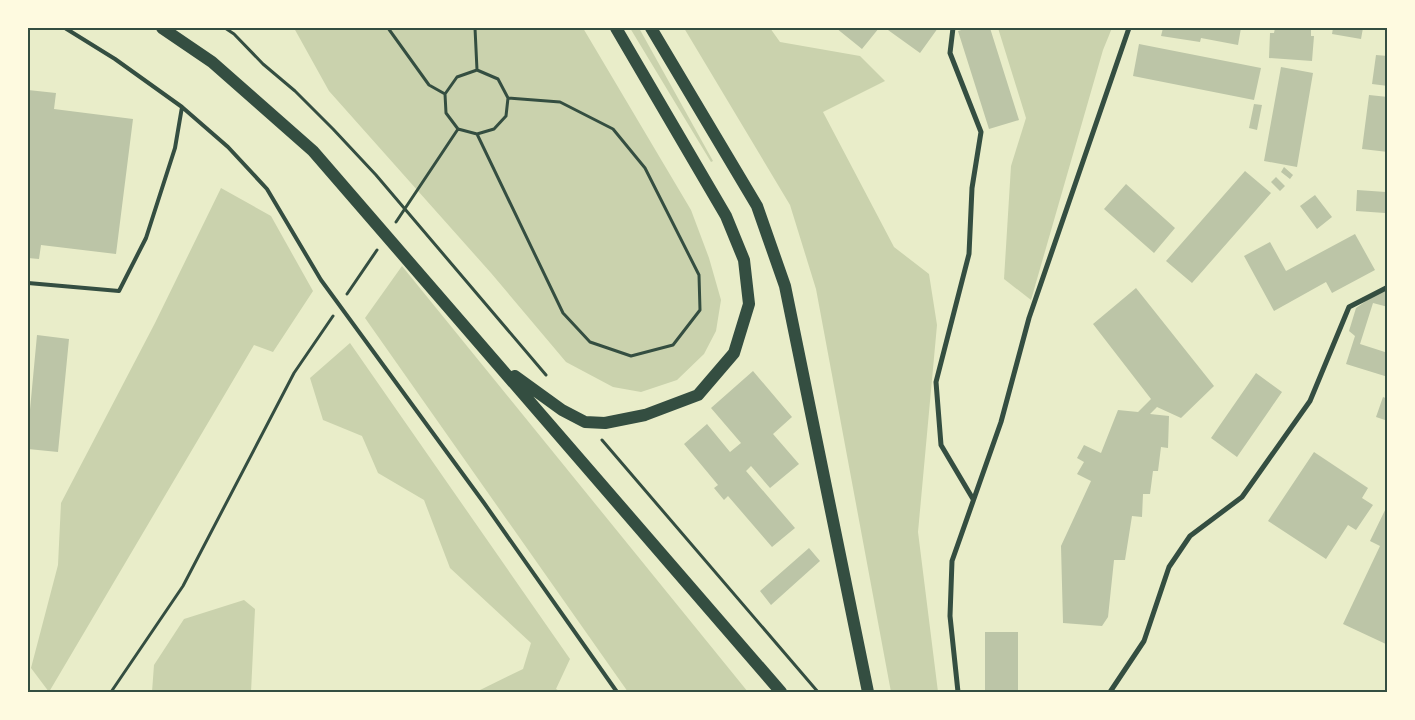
<svg xmlns="http://www.w3.org/2000/svg" width="1415" height="720" font-family="Raleway,sans-serif">
<style>
.green{fill:#cad2ad}
.building{fill:#bcc5a7}
.lines{fill:none;stroke-linecap:round;stroke-linejoin:round}
.path{stroke:#344e41;stroke-width:3}
.service{stroke:#344e41;stroke-width:4}
.minor{stroke:#344e41;stroke-width:5}
.primary{stroke:#344e41;stroke-width:12}
.neatline{fill:none;stroke:#344e41;stroke-width:2}
</style>
<rect width="100%" height="100%" fill="#e9edc9"/>
<path class="green" d="M 294,28 L 583,28 L 691,210 L 709,258 L 721,300 L 716,331 L 704,354 L 677,380 L 641,392 L 613,387 L 566,362 L 491,273 L 329,91 Z
M 630,28 L 639,28 L 713,161 L 711,162 Z
M 684,28 L 770,28 L 780,42 L 860,56 L 885,81 L 823,112 L 894,247 L 929,274 L 937,325 L 918,532 L 938,692 L 891,692 L 816,289 L 790,205 Z
M 998,28 L 1112,28 L 1103,50 L 1031,300 L 1004,279 L 1011,166 L 1026,118 Z
M 221,188 L 271,216 L 313,291 L 273,352 L 254,345 L 49,692 L 31,668 L 58,565 L 61,503 L 155,323 Z
M 402,266 L 748,692 L 628,692 L 365,318 Z
M 350,343 L 570,659 L 556,689 L 561,692 L 476,692 L 523,669 L 531,643 L 450,568 L 424,500 L 378,473 L 362,436 L 323,420 L 310,378 Z
M 244,600 L 255,609 L 251,692 L 152,692 L 154,665 L 184,619 Z"/>
<path class="building" d="M 836,28 L 879,28 L 862,49 Z
M 890,28 L 938,28 L 920,53 L 888,30 Z
M 968,28 L 990,28 L 1019,120 L 989,129 L 958,31 Z
M 1163,28 L 1241,28 L 1238,45 L 1201,38 L 1200,42 L 1161,36 Z
M 1275,28 L 1311,28 L 1311,36 L 1314,36 L 1312,61 L 1269,58 L 1270,33 L 1274,33 Z
M 1333,28 L 1363,28 L 1361,39 L 1332,34 Z
M 1139,44 L 1261,68 L 1254,100 L 1133,76 Z
M 1376,55 L 1388,56 L 1388,86 L 1372,84 Z
M 1281,67 L 1313,73 L 1297,167 L 1264,161 Z
M 28,90 L 56,93 L 54,109 L 133,119 L 116,254 L 41,245 L 39,259 L 28,258 Z
M 1369,95 L 1388,97 L 1388,152 L 1362,149 Z
M 1254,104 L 1262,105 L 1257,130 L 1249,128 Z
M 1284,167 L 1293,175 L 1290,179 L 1281,172 Z
M 1245,171 L 1271,193 L 1192,283 L 1166,261 Z
M 1276,177 L 1285,186 L 1280,191 L 1271,182 Z
M 1126,184 L 1175,228 L 1154,253 L 1104,209 Z
M 1357,190 L 1386,192 L 1385,213 L 1356,211 Z
M 1315,195 L 1332,217 L 1317,229 L 1300,206 Z
M 1355,234 L 1375,270 L 1332,293 L 1326,282 L 1274,311 L 1244,256 L 1270,242 L 1286,271 Z
M 1136,288 L 1214,386 L 1181,418 L 1157,407 L 1150,414 L 1169,416 L 1168,448 L 1161,447 L 1158,471 L 1153,471 L 1150,494 L 1143,494 L 1142,517 L 1132,516 L 1125,560 L 1114,560 L 1108,617 L 1102,626 L 1063,623 L 1061,546 L 1091,481 L 1077,474 L 1084,462 L 1077,458 L 1084,445 L 1101,453 L 1118,410 L 1138,412 L 1151,399 L 1093,324 Z
M 1383,289 L 1388,291 L 1388,307 L 1373,303 L 1360,344 L 1388,353 L 1388,377 L 1346,364 L 1355,336 L 1349,331 L 1356,308 Z
M 37,335 L 69,339 L 58,452 L 28,449 L 28,431 Z
M 753,371 L 792,417 L 773,434 L 799,464 L 770,488 L 751,466 L 746,471 L 795,528 L 772,547 L 728,496 L 724,500 L 714,488 L 718,485 L 684,444 L 707,424 L 730,452 L 741,443 L 711,408 Z
M 1256,373 L 1282,392 L 1237,457 L 1211,438 Z
M 1383,397 L 1388,399 L 1388,421 L 1376,417 Z
M 1314,452 L 1368,488 L 1362,498 L 1373,505 L 1356,530 L 1348,525 L 1326,559 L 1268,521 Z
M 1388,504 L 1388,645 L 1343,624 L 1380,546 L 1370,541 Z
M 809,548 L 820,561 L 771,605 L 760,591 Z
M 985,632 L 1018,632 L 1018,692 L 985,692 Z"/>
<g class="lines">
<path class="path" d="M 225,28 L 234,34 L 263,64 L 295,91 L 333,129 L 376,175 L 546,375
M 388,28 L 429,85 L 445,94
M 475,28 L 477,70
M 477,70 L 498,79 L 508,98 L 506,116 L 494,129 L 477,134 L 458,129 L 446,113 L 445,94 L 457,77 Z
M 477,134 L 563,313 L 590,342 L 631,356 L 673,345 L 700,310 L 699,275 L 645,168 L 613,129 L 560,102 L 508,98
M 396,222 L 458,129
M 347,294 L 377,250
M 602,440 L 818,692
M 111,692 L 183,586 L 294,373 L 333,316"/>
<path class="service" d="M 182,107 L 228,147 L 267,189 L 321,280 L 484,503 L 617,692
M 28,283 L 119,291 L 146,238 L 175,148 L 182,107 L 115,59 L 65,28"/>
<path class="minor" d="M 953,28 L 950,53 L 981,132 L 972,188 L 969,254 L 936,382 L 941,445 L 973,499
M 958,692 L 950,616 L 952,561 L 1001,422 L 1029,318 L 1129,28
M 1110,692 L 1144,641 L 1169,567 L 1190,536 L 1242,497 L 1310,401 L 1349,307 L 1388,287"/>
<path class="primary" d="M 162,28 L 212,62 L 313,151 L 781,692
M 651,28 L 757,206 L 785,286 L 868,692
M 515,376 L 562,410 L 585,422 L 605,423 L 645,415 L 698,395 L 734,353 L 749,304 L 744,260 L 726,216 L 616,28"/>
</g>
<rect width="1415" height="720" fill="none" stroke="#fefae0" stroke-width="58"/>
<rect x="29" y="29" width="1357" height="662" class="neatline"/>
</svg>
